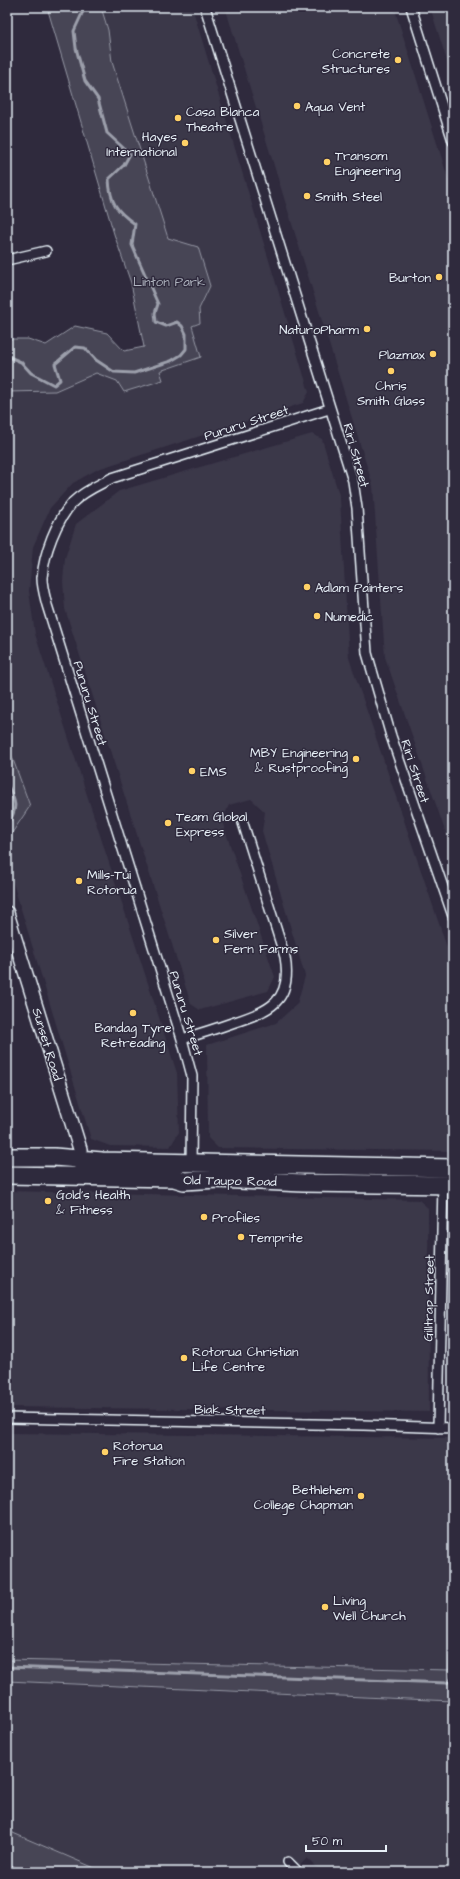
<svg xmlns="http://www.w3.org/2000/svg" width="460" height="1879" font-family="'Architects Daughter',sans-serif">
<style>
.built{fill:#3b3749}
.green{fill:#464455;stroke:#979aa6}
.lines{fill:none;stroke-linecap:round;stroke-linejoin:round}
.stream{stroke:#9c9fab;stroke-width:3}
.street-casing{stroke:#e8f1f8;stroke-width:12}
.secondary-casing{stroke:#e8f1f8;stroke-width:16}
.highway-casing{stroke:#e8f1f8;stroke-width:20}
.street{stroke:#2f2a3d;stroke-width:9}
.secondary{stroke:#2f2a3d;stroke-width:13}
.highway{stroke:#2f2a3d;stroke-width:17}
.poi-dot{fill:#ffd166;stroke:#2f2a3d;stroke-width:1.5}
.labels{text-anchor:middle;stroke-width:3;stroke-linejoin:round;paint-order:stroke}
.poi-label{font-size:13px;fill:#e8f1f8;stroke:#2f2a3d;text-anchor:start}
.park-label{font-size:13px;fill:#afb4bf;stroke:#2f2a3d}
.street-label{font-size:13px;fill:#e8f1f8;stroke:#2f2a3d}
</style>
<rect width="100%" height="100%" fill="#2f2a3d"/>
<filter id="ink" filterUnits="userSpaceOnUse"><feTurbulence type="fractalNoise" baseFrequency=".025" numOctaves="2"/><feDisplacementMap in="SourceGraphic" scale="8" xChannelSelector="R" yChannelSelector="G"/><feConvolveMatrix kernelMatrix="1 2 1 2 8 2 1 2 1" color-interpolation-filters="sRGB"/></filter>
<g filter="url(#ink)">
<path class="built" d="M 101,7 L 192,7 L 309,392 L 303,403 L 98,469 L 73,483 L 50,508 L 33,547 L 29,591 L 35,634 L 177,1073 L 179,1132 L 170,1147 L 110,1146 L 91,1139 L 7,863 L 7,835 L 13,833 L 30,806 L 7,743 L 7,392 L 55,391 L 96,373 L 117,381 L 162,380 L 159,371 L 200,357 L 192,326 L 200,323 L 199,309 L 210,286 L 198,247 L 168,238 L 112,62 L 108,30 Z
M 225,7 L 394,7 L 453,194 L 453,854 L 385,657 L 373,486 Z
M 430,7 L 453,7 L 453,80 Z
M 312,434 L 322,439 L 340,498 L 349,658 L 453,965 L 453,1151 L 218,1148 L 208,1138 L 207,1045 L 276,1023 L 297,1004 L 305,976 L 262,831 L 265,812 L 251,799 L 229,805 L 222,821 L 275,977 L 268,991 L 200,1010 L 191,1004 L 65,609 L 63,581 L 65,558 L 76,524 L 119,491 Z
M 7,1191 L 419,1200 L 428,1208 L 429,1412 L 7,1407 Z
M 7,1433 L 453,1438 L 453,1593 L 449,1670 L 7,1660 Z
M 7,1681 L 453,1701 L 453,1872 L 322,1872 L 307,1858 L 294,1872 L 104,1872 L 13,1833 L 7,1826 Z"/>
<path class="green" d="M 47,7 L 101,7 L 108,30 L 112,62 L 168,238 L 198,247 L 210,286 L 199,309 L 200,323 L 192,326 L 201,357 L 160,371 L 163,380 L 124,392 L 117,381 L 96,373 L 55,391 L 7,392 L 7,339 L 28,339 L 46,345 L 75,326 L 107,333 L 124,351 L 144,347 L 131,283 L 114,234 Z
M 7,743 L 30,806 L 12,833 L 7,835 Z
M 452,1593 L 453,1701 L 7,1681 L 7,1660 L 449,1670 Z
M 7,1826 L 13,1833 L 104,1872 L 7,1872 Z"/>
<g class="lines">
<path class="stream" d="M 7,356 L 21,362 L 31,373 L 54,385 L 60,380 L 55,364 L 75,347 L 85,348 L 96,360 L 114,372 L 134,373 L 171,361 L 181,355 L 186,349 L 186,334 L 182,326 L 177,322 L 166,326 L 156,322 L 155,313 L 158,304 L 132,245 L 135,224 C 116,211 110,202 109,179 L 124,165 L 130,154 L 107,133 L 98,99 L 85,81 L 76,48 L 74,31 L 85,7
M 7,784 C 16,802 19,807 7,825
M 7,1667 L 447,1683 L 451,1679 L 453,1671
M 7,1863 L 20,1872"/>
<g class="street-casing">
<path id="street" d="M 205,7 L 353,481 L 357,508 L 367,653 L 391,736 L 453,916
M 411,7 L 453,141
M 7,260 L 46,251
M 182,1039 C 199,1034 215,1029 232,1023 C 269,1011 293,1002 285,957 L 243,823
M 191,1165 L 192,1076 L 182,1039 L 47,605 C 45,597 42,587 42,578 C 44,553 56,521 73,502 C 84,491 99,485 112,478 L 329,409
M 7,1418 L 363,1425 L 453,1428
M 438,1428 L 443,1182
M 288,1862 L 298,1872"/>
</g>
<g class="secondary-casing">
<path id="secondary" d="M 7,913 L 80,1149 L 81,1168"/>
</g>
<g class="highway-casing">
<path id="highway" d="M 7,1157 L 54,1157 L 102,1161 L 453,1168
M 7,1175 L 174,1178 L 184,1181 L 218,1179 L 303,1183 L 453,1185"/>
</g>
<use href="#street" class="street"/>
<use href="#secondary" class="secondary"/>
<use href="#highway" class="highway"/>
</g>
</g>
<g class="poi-dot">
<circle cx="398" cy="60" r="4"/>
<circle cx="297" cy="106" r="4"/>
<circle cx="178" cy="118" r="4"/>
<circle cx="185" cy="143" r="4"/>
<circle cx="327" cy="162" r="4"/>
<circle cx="307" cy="196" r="4"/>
<circle cx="439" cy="277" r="4"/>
<circle cx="367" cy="329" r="4"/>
<circle cx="433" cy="354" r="4"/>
<circle cx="391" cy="371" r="4"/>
<circle cx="307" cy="587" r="4"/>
<circle cx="317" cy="616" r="4"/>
<circle cx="356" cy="759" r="4"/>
<circle cx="192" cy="771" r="4"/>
<circle cx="168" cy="823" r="4"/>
<circle cx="79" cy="881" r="4"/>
<circle cx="216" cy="940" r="4"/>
<circle cx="133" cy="1013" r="4"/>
<circle cx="48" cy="1201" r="4"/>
<circle cx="204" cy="1217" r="4"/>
<circle cx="241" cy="1237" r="4"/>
<circle cx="184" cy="1358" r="4"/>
<circle cx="105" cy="1452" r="4"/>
<circle cx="361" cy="1496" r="4"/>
<circle cx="325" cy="1607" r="4"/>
</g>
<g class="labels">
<g class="poi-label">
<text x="390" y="58" text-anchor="end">Concrete<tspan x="390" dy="15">Structures</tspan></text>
<text x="305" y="111">Aqua Vent</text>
<text x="186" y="116">Casa Blanca<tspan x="186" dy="15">Theatre</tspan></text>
<text x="177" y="141" text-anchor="end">Hayes<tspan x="177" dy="15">International</tspan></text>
<text x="335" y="160">Transom<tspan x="335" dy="15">Engineering</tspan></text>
<text x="315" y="201">Smith Steel</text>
<text x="431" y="282" text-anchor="end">Burton</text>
<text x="359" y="334" text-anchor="end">NaturoPharm</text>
<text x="425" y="359" text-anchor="end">Plazmax</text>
<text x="391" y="390" text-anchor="middle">Chris<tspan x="391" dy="15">Smith Glass</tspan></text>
<text x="315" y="592">Adlam Painters</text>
<text x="325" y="621">Numedic</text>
<text x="348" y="757" text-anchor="end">MBY Engineering<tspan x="348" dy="15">&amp; Rustproofing</tspan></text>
<text x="200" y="776">EMS</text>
<text x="176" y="821">Team Global<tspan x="176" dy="15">Express</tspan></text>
<text x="87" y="879">Mills-Tui<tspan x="87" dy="15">Rotorua</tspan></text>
<text x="224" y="938">Silver<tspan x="224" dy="15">Fern Farms</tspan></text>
<text x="133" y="1032" text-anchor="middle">Bandag Tyre<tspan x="133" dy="15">Retreading</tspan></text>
<text x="56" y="1199">Gold's Health<tspan x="56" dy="15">&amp; Fitness</tspan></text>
<text x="212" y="1222">Profiles</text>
<text x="249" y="1242">Temprite</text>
<text x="192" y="1356">Rotorua Christian<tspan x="192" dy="15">Life Centre</tspan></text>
<text x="113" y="1450">Rotorua<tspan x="113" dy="15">Fire Station</tspan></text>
<text x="353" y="1494" text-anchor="end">Bethlehem<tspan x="353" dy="15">College Chapman</tspan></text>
<text x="333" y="1605">Living<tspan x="333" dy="15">Well Church</tspan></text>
</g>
<g class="park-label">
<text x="169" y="286">Linton Park</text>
</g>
<g class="street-label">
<text transform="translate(246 422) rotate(-18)" y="5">Pururu Street</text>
<text transform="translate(357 455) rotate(74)" y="5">Riri Street</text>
<text transform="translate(91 703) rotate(73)" y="5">Pururu Street</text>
<text transform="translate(416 771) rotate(72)" y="5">Riri Street</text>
<text transform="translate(187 1013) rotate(73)" y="5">Pururu Street</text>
<text transform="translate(48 1044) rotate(73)" y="5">Sunset Road</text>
<text transform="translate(230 1180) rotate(1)" y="5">Old Taupo Road</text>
<text transform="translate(428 1298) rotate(-89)" y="5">Gilltrap Street</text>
<text transform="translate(230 1409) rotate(1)" y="5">Biak Street</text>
</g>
</g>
<rect width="460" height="1879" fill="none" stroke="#2f2a3d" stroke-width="24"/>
<rect x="12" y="12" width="436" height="1855" fill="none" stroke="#e8f1f8" stroke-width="1.5" filter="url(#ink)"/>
<path d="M306 1845v6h80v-6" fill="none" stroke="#e8f1f8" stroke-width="2"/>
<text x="312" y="1845" font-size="12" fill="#e8f1f8" stroke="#2f2a3d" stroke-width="3" paint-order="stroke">50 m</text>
</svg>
